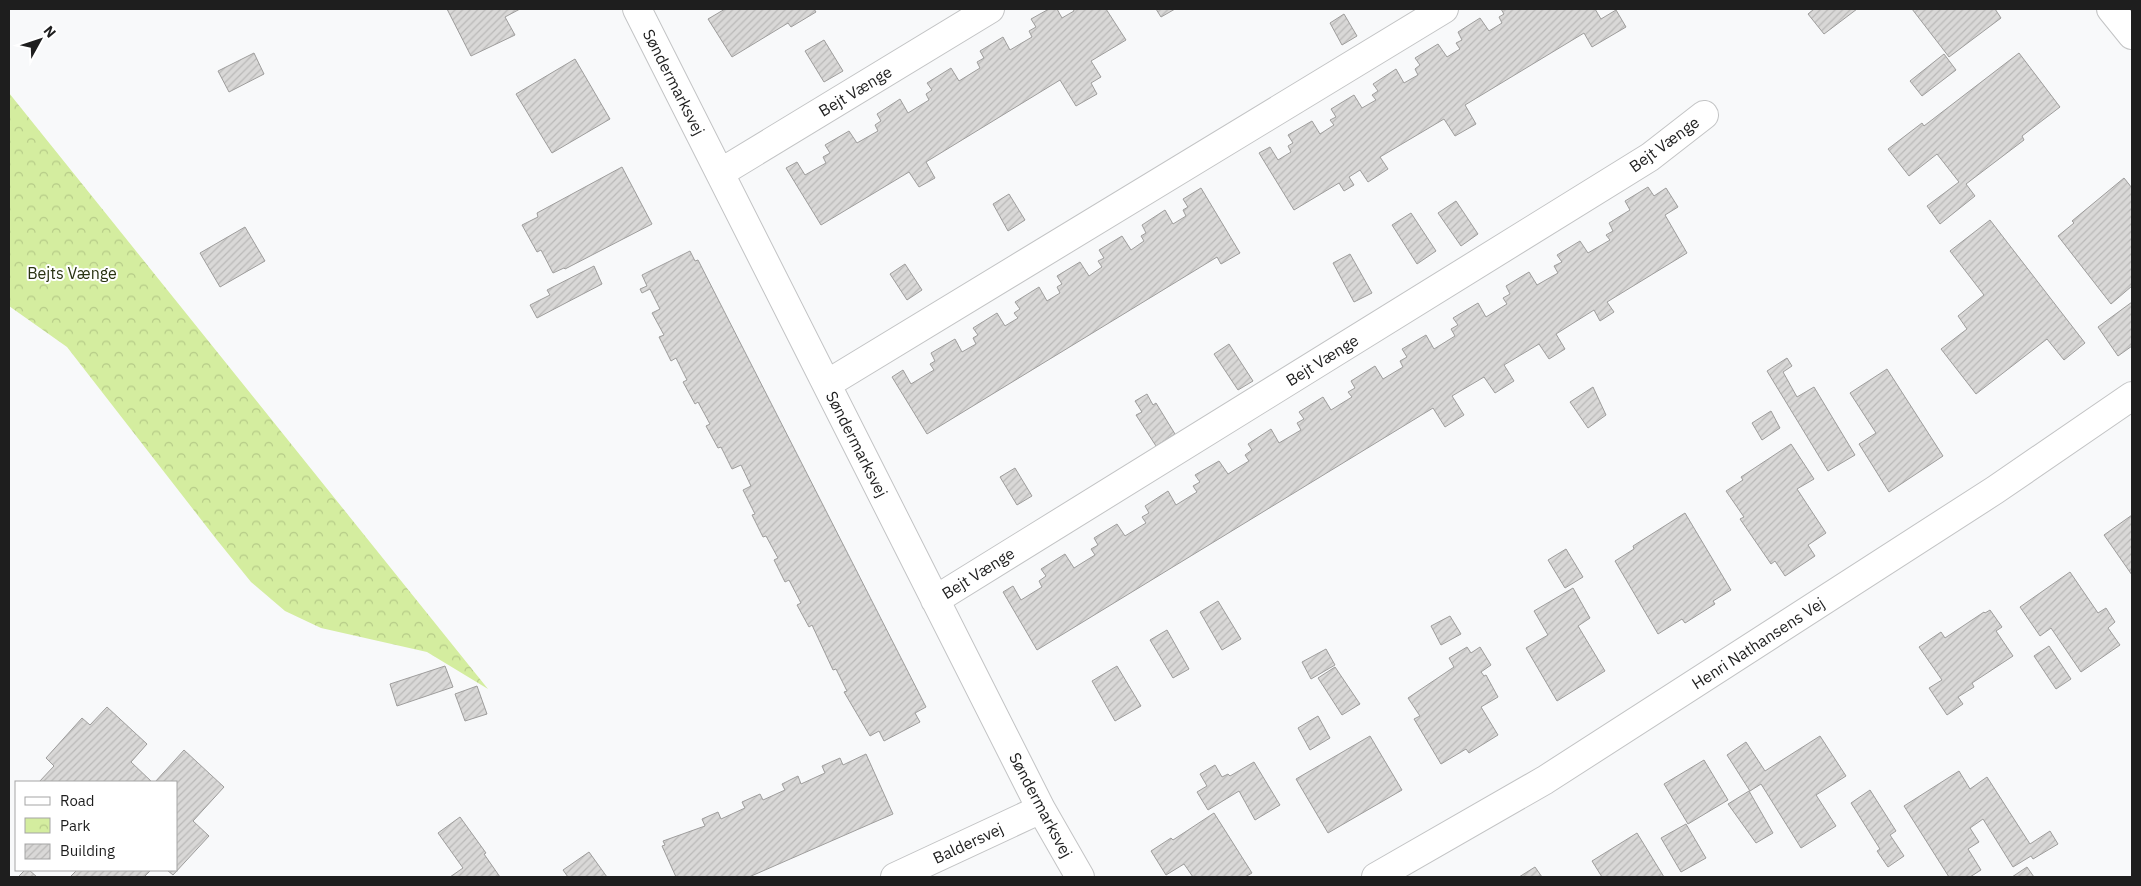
<svg xmlns="http://www.w3.org/2000/svg" width="2141" height="886" font-family="'IBM Plex Sans',sans-serif">
<style>
.park{fill:url(#park-crowns)}
.building{fill:url(#building-hatch);stroke:#9e9d9c}
.lines{fill:none;stroke-linecap:round;stroke-linejoin:round}
.minor-casing{stroke:#c3c4c5;stroke-width:30}
.tertiary-casing{stroke:#c3c4c5;stroke-width:30}
.minor{stroke:#fff;stroke-width:28}
.tertiary{stroke:#fff;stroke-width:28}
.labels{text-anchor:middle;stroke-width:4;stroke-linejoin:round;paint-order:stroke}
.street-label{font-size:16px;fill:#1e1e1e;stroke:#fff}
.park-label{font-size:16px;fill:#293312;stroke:#fff}
</style>
<defs>
<pattern id="park-crowns" width="20" height="18" patternUnits="userSpaceOnUse" patternTransform="scale(1.25)"><rect width="20" height="18" fill="#d4ed9f"/><path d="M2 6a3 3 0 1 1 6 0M12 15a3 3 0 1 1 6 0" fill="none" stroke="#b6cb88"/></pattern>
<pattern id="building-hatch" width="6" height="6" patternUnits="userSpaceOnUse" patternTransform="scale(1.25)"><rect width="6" height="6" fill="#d9d8d7"/><path d="M-1 1l2-2M0 6l6-6M5 7l2-2" fill="none" stroke="#bab9b8"/></pattern>
</defs>
<rect width="100%" height="100%" fill="#f8f9fa"/>
<path class="park" d="M 9,93 L 488,689 L 427,652 L 321,628 L 285,611 L 251,582 L 217,540 L 67,347 L 9,306 Z"/>
<path class="building" d="M 447,9 L 520,9 L 505,17 L 515,35 L 471,56 Z
M 725,9 L 814,9 L 816,12 L 791,27 L 788,23 L 732,57 L 708,19 Z
M 1049,9 L 1057,9 L 1062,18 L 1074,11 L 1073,9 L 1106,9 L 1126,40 L 1091,61 L 1101,77 L 1091,83 L 1097,94 L 1076,106 L 1060,80 L 926,162 L 935,178 L 919,187 L 909,172 L 821,225 L 786,168 L 797,162 L 805,175 L 826,163 L 823,157 L 830,153 L 825,145 L 849,131 L 857,143 L 878,131 L 875,125 L 881,121 L 877,114 L 900,99 L 908,113 L 929,100 L 926,94 L 932,90 L 927,83 L 951,68 L 959,81 L 980,68 L 977,62 L 984,58 L 980,51 L 1003,37 L 1010,50 L 1032,37 L 1029,31 L 1036,27 L 1031,19 Z
M 1156,9 L 1175,9 L 1161,17 Z
M 1501,9 L 1595,9 L 1601,19 L 1616,10 L 1626,27 L 1592,47 L 1584,33 L 1465,105 L 1476,124 L 1455,136 L 1444,119 L 1380,157 L 1388,169 L 1368,182 L 1360,170 L 1349,177 L 1354,185 L 1344,191 L 1339,183 L 1294,210 L 1259,153 L 1270,147 L 1278,160 L 1291,152 L 1288,146 L 1293,143 L 1288,135 L 1312,121 L 1320,134 L 1334,125 L 1330,120 L 1336,117 L 1331,109 L 1354,95 L 1362,108 L 1376,100 L 1372,95 L 1378,91 L 1373,84 L 1396,69 L 1404,83 L 1418,75 L 1415,69 L 1420,65 L 1415,58 L 1438,44 L 1447,57 L 1460,49 L 1456,43 L 1462,40 L 1458,32 L 1480,18 L 1489,31 L 1502,23 L 1499,17 L 1504,14 Z
M 1814,9 L 1857,9 L 1824,34 L 1808,14 Z
M 1912,9 L 1995,9 L 2001,18 L 1949,57 Z
M 1344,14 L 1357,36 L 1342,45 L 1330,23 Z
M 824,40 L 843,71 L 824,82 L 805,51 Z
M 254,53 L 264,74 L 229,92 L 218,71 Z
M 2019,53 L 2060,107 L 2022,136 L 2024,140 L 1966,184 L 1975,196 L 1940,224 L 1927,206 L 1959,182 L 1937,154 L 1909,176 L 1888,149 L 1922,123 L 1924,126 Z
M 1944,54 L 1956,70 L 1922,96 L 1910,81 Z
M 575,59 L 610,119 L 552,153 L 516,94 Z
M 622,167 L 652,224 L 565,269 L 564,268 L 553,273 L 541,250 L 537,252 L 522,225 L 538,217 L 537,213 Z
M 2124,178 L 2132,188 L 2132,286 L 2111,304 L 2058,236 L 2074,223 L 2072,221 Z
M 1648,187 L 1654,196 L 1666,188 L 1678,207 L 1665,215 L 1687,253 L 1607,302 L 1614,312 L 1600,321 L 1594,310 L 1556,334 L 1565,349 L 1549,359 L 1539,344 L 1504,365 L 1514,381 L 1495,393 L 1484,377 L 1452,396 L 1464,415 L 1445,427 L 1433,408 L 1037,650 L 1003,592 L 1013,586 L 1021,600 L 1042,587 L 1039,581 L 1046,576 L 1041,569 L 1065,554 L 1074,568 L 1095,555 L 1091,549 L 1098,545 L 1094,538 L 1117,524 L 1125,536 L 1146,523 L 1142,517 L 1149,513 L 1145,506 L 1168,491 L 1176,505 L 1197,492 L 1193,486 L 1200,482 L 1195,475 L 1219,461 L 1228,474 L 1249,461 L 1245,455 L 1252,450 L 1248,444 L 1271,429 L 1279,443 L 1301,430 L 1297,423 L 1304,419 L 1299,412 L 1323,397 L 1331,410 L 1352,397 L 1348,392 L 1355,388 L 1351,381 L 1375,366 L 1383,379 L 1403,367 L 1400,361 L 1407,357 L 1402,349 L 1426,335 L 1434,349 L 1455,336 L 1451,329 L 1458,325 L 1453,318 L 1478,303 L 1486,317 L 1507,304 L 1503,298 L 1510,294 L 1506,286 L 1529,272 L 1537,285 L 1558,273 L 1554,266 L 1562,262 L 1557,255 L 1580,241 L 1588,253 L 1610,240 L 1606,235 L 1613,231 L 1609,223 L 1630,210 L 1625,201 Z
M 1201,188 L 1240,253 L 1221,264 L 1217,257 L 927,434 L 892,377 L 903,370 L 911,384 L 934,370 L 930,364 L 935,361 L 931,353 L 955,339 L 962,352 L 976,344 L 973,338 L 978,335 L 973,328 L 997,313 L 1005,326 L 1018,318 L 1014,313 L 1020,309 L 1015,302 L 1039,287 L 1047,301 L 1060,293 L 1057,287 L 1062,284 L 1057,276 L 1080,262 L 1089,276 L 1102,267 L 1098,261 L 1104,258 L 1099,250 L 1122,236 L 1131,250 L 1144,241 L 1141,236 L 1146,233 L 1142,225 L 1165,210 L 1173,224 L 1186,216 L 1183,210 L 1188,207 L 1183,199 Z
M 1009,194 L 1025,220 L 1008,231 L 993,204 Z
M 1456,201 L 1478,234 L 1461,246 L 1438,213 Z
M 1411,213 L 1436,251 L 1417,264 L 1392,225 Z
M 1990,220 L 2085,343 L 2064,360 L 2047,339 L 1976,394 L 1941,349 L 1967,329 L 1958,316 L 1984,295 L 1950,251 Z
M 245,227 L 265,261 L 220,287 L 200,253 Z
M 690,251 L 695,261 L 698,260 L 926,707 L 915,713 L 920,722 L 884,741 L 879,731 L 870,736 L 844,692 L 847,691 L 836,669 L 833,670 L 812,625 L 809,627 L 797,605 L 801,603 L 789,580 L 785,582 L 774,560 L 778,558 L 766,536 L 763,537 L 752,515 L 755,514 L 743,490 L 751,486 L 741,465 L 732,469 L 721,447 L 718,448 L 706,426 L 710,424 L 698,402 L 695,404 L 683,382 L 687,380 L 676,358 L 671,361 L 659,337 L 664,335 L 652,313 L 660,309 L 650,289 L 642,293 L 640,289 L 647,286 L 642,275 Z
M 1350,254 L 1372,293 L 1354,302 L 1333,263 Z
M 905,264 L 922,290 L 907,300 L 890,274 Z
M 594,266 L 602,284 L 537,318 L 530,305 L 550,295 L 547,290 Z
M 2132,302 L 2132,346 L 2118,356 L 2098,327 Z
M 1229,344 L 1253,381 L 1238,390 L 1214,354 Z
M 1787,358 L 1792,366 L 1783,372 L 1797,397 L 1814,387 L 1855,455 L 1828,471 L 1767,371 Z
M 1887,369 L 1943,456 L 1889,492 L 1859,444 L 1876,433 L 1850,393 Z
M 1593,387 L 1606,415 L 1588,428 L 1570,402 Z
M 1147,394 L 1153,405 L 1156,403 L 1175,434 L 1156,446 L 1136,415 L 1142,412 L 1135,401 Z
M 1771,411 L 1780,428 L 1762,440 L 1752,423 Z
M 1791,444 L 1814,479 L 1797,489 L 1826,533 L 1808,545 L 1815,556 L 1785,576 L 1775,561 L 1771,564 L 1740,519 L 1744,517 L 1726,491 L 1743,480 L 1741,477 Z
M 1015,468 L 1032,496 L 1017,505 L 1000,477 Z
M 1685,513 L 1731,590 L 1713,601 L 1715,604 L 1685,623 L 1682,619 L 1658,634 L 1615,561 L 1634,549 L 1633,546 Z
M 2132,515 L 2132,575 L 2104,535 Z
M 1566,549 L 1583,577 L 1565,588 L 1548,560 Z
M 2070,572 L 2098,613 L 2106,608 L 2115,622 L 2108,628 L 2120,645 L 2081,672 L 2051,628 L 2040,636 L 2020,607 Z
M 1573,588 L 1590,618 L 1578,626 L 1605,671 L 1557,701 L 1526,648 L 1548,635 L 1534,611 Z
M 1218,601 L 1241,639 L 1222,650 L 1200,612 Z
M 1990,610 L 2002,627 L 1996,631 L 2013,656 L 1972,683 L 1974,687 L 1958,697 L 1963,704 L 1947,715 L 1929,688 L 1942,680 L 1919,647 L 1941,632 L 1945,638 L 1984,612 L 1985,613 Z
M 1450,616 L 1461,634 L 1441,645 L 1431,626 Z
M 1167,630 L 1189,669 L 1173,678 L 1150,640 Z
M 2049,646 L 2071,679 L 2056,689 L 2034,656 Z
M 1467,647 L 1471,653 L 1480,647 L 1491,665 L 1481,672 L 1484,676 L 1486,675 L 1498,697 L 1481,707 L 1498,735 L 1469,753 L 1466,749 L 1441,764 L 1414,719 L 1420,716 L 1408,698 L 1454,667 L 1449,658 Z
M 1326,649 L 1335,665 L 1311,679 L 1302,662 Z
M 445,666 L 453,687 L 397,706 L 390,684 Z
M 1117,666 L 1141,706 L 1115,721 L 1092,681 Z
M 1335,667 L 1360,704 L 1342,715 L 1318,678 Z
M 477,686 L 487,714 L 465,721 L 455,694 Z
M 107,707 L 147,744 L 131,762 L 152,782 L 39,782 L 54,766 L 46,758 L 82,718 L 90,725 Z
M 1318,716 L 1330,738 L 1310,750 L 1298,728 Z
M 1370,736 L 1402,790 L 1328,833 L 1296,779 Z
M 1820,736 L 1846,776 L 1816,795 L 1836,826 L 1801,848 L 1761,784 L 1750,791 L 1727,755 L 1746,742 L 1765,771 Z
M 184,750 L 224,787 L 193,821 L 209,836 L 173,875 L 167,870 L 176,870 L 176,782 L 155,782 Z
M 866,754 L 893,814 L 749,877 L 676,877 L 662,846 L 665,845 L 663,841 L 705,826 L 702,819 L 718,812 L 721,819 L 745,808 L 742,802 L 760,794 L 763,800 L 785,790 L 782,784 L 798,776 L 801,784 L 825,773 L 822,766 L 840,758 L 843,765 Z
M 1704,760 L 1728,800 L 1688,824 L 1664,784 Z
M 1254,762 L 1280,805 L 1255,820 L 1239,791 L 1208,810 L 1197,792 L 1207,786 L 1200,774 L 1215,765 L 1222,777 L 1228,774 L 1230,776 Z
M 1959,771 L 1970,789 L 1987,777 L 2030,844 L 2050,831 L 2058,844 L 2033,859 L 2031,856 L 2013,867 L 1983,819 L 1970,828 L 1979,842 L 1968,849 L 1981,870 L 1970,877 L 1949,877 L 1904,806 Z
M 1870,790 L 1896,831 L 1890,835 L 1904,856 L 1888,867 L 1877,851 L 1880,849 L 1851,803 Z
M 1749,791 L 1773,833 L 1756,843 L 1728,804 Z
M 1214,813 L 1252,873 L 1245,877 L 1193,877 L 1184,864 L 1166,875 L 1151,851 L 1171,838 L 1173,840 Z
M 460,817 L 486,853 L 484,854 L 500,877 L 450,877 L 463,868 L 438,833 Z
M 1686,824 L 1706,858 L 1681,872 L 1661,838 Z
M 1637,833 L 1664,877 L 1602,877 L 1592,861 Z
M 589,852 L 607,877 L 568,877 L 563,870 Z
M 1535,867 L 1542,877 L 1519,877 Z
M 2027,867 L 2034,877 L 2012,877 Z
M 25,870 L 29,870 L 37,877 L 18,877 Z
M 77,870 L 151,870 L 144,877 L 70,877 Z"/>
<g class="lines">
<g class="minor-casing">
<path id="minor" d="M 637,9 L 1041,809 L 1080,877
M 720,173 L 990,9
M 827,384 L 1444,9
M 935,600 L 1650,157 L 1704,115
M 895,877 L 1041,809
M 1376,877 L 1545,780 L 1995,490 L 2132,396"/>
</g>
<g class="tertiary-casing">
<path id="tertiary" d="M 2111,9 L 2132,35"/>
</g>
<use href="#minor" class="minor"/>
<use href="#tertiary" class="tertiary"/>
</g>
<g class="labels">
<g class="street-label">
<text transform="translate(674 82) rotate(63)" y="6">Søndermarksvej</text>
<text transform="translate(855 91) rotate(-31)" y="6">Bejt Vænge</text>
<text transform="translate(1664 144) rotate(-36)" y="6">Bejt Vænge</text>
<text transform="translate(1322 360) rotate(-32)" y="6">Bejt Vænge</text>
<text transform="translate(857 444) rotate(63)" y="6">Søndermarksvej</text>
<text transform="translate(978 573) rotate(-32)" y="6">Bejt Vænge</text>
<text transform="translate(1758 643) rotate(-33)" y="6">Henri Nathansens Vej</text>
<text transform="translate(1041 805) rotate(62)" y="6">Søndermarksvej</text>
<text transform="translate(968 843) rotate(-25)" y="6">Baldersvej</text>
</g>
<g class="park-label">
<text x="72" y="279">Bejts Vænge</text>
</g>
</g>
<rect width="2141" height="886" fill="none" stroke="#1e1e1e" stroke-width="20"/>
<rect x="15" y="781" width="162" height="90" fill="#ffffff" stroke="#a5a5a5"/>
<rect x="25" y="797" width="25" height="8" fill="#ffffff" stroke="#a5a5a5"/>
<text x="60" y="806" font-size="15" fill="#1e1e1e">Road</text>
<rect x="25" y="818" width="25" height="15" fill="url(#park-crowns)" stroke="#a5a5a5"/>
<text x="60" y="831" font-size="15" fill="#1e1e1e">Park</text>
<rect x="25" y="844" width="25" height="15" fill="url(#building-hatch)" stroke="#a5a5a5"/>
<text x="60" y="856" font-size="15" fill="#1e1e1e">Building</text>
<g transform="translate(40 40) rotate(50)" stroke="#ffffff" stroke-width="4" paint-order="stroke">
<path d="M0-4L9 19L0 12L-9 19Z" fill="#1e1e1e"/>
<text y="-8" font-size="14" font-weight="bold" text-anchor="middle" fill="#1e1e1e">N</text>
</g>
</svg>
